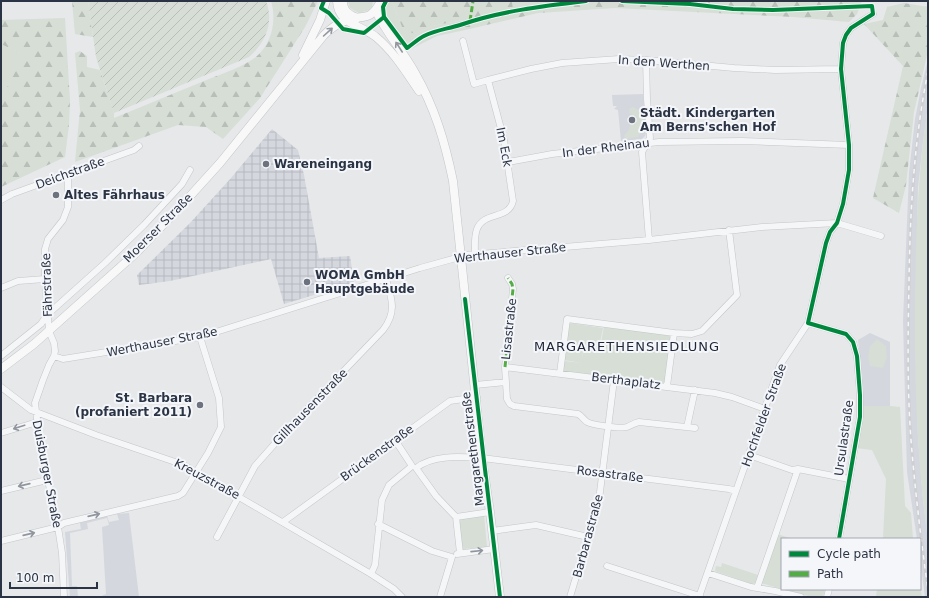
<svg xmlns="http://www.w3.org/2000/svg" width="929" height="598" font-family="'DejaVu Sans',sans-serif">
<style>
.built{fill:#d4d7dd}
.industrial{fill:url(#industrial-grid)}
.green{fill:#d6ded6}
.forest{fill:url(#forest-firs)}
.garden{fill:url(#garden-furrows)}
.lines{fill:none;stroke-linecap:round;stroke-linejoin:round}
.minor-casing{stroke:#c4c6c8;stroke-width:7}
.major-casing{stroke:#c2c5c8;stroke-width:9}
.minor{stroke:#f5f6f7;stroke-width:6}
.major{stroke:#f8f8f8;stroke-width:8}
.rail-casing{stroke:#cecfd2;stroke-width:3}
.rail{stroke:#f4f6f9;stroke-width:1.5;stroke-dasharray:4.5;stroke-linecap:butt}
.quiet{stroke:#54ac47;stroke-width:3;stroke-dasharray:6 3;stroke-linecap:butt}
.cycleway-casing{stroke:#f4f6f9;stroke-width:6}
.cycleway{stroke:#00873e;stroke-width:4}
.oneway{stroke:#92969e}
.oneway2{stroke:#90959e}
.poi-dot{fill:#6c737f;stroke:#f4f6f9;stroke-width:1.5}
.labels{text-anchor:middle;stroke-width:4;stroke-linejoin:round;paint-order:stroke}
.street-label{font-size:12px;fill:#2b3445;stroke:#f4f6f9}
.poi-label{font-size:12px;font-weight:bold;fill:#2b3445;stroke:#f4f6f9;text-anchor:start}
.neighbourhood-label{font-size:13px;letter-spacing:1px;fill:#1d2536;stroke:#f4f6f9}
</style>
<defs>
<pattern id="industrial-grid" width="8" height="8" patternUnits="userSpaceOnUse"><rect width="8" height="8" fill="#d4d7dd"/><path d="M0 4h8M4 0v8" fill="none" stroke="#b6b9bf"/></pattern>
<pattern id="forest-firs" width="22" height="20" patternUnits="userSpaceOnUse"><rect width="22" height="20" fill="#d6ded6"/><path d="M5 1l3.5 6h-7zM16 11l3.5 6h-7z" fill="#b8bfb9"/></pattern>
<pattern id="garden-furrows" width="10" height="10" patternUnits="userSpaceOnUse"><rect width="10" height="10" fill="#d6ded6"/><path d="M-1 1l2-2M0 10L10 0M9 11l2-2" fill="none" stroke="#b8bfb9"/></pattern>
</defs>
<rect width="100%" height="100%" fill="#e6e8ea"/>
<path class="built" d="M 928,59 L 928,106 L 923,142 L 918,188 L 915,328 L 918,438 L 923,500 L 928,541 L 928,597 L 925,597 L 920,560 L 920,539 L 917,539 L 907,472 L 903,321 L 909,173 L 915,119 L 921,88 Z
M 643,94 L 646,133 L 645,136 L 642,139 L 621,141 L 618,110 L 614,109 L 617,106 L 613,106 L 612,95 Z
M 870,333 L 890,342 L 890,406 L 863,406 L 862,373 L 858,340 Z
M 129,513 L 139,597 L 99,597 L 106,594 L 102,527 L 109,525 L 107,518 L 87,523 L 88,529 L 70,533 L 72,586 L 77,586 L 78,597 L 70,597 L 65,532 L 81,529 L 80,523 L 107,516 L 109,522 L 119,520 L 117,514 Z"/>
<path class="industrial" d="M 272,129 L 298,150 L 304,175 L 319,258 L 350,256 L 354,283 L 284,304 L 271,259 L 170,281 L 139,285 L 137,275 L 190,223 L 231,178 Z"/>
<path class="green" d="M 348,1 L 373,1 L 372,7 L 369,10 L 359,13 L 350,8 Z
M 390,1 L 392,1 L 402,27 L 415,34 L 432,26 L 464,20 L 465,30 L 437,36 L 411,49 L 408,48 C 404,42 387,21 385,16 C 384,10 386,5 390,1 Z
M 512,1 L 550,1 L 550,3 L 513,10 Z
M 1,44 L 25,55 L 2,97 L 1,97 Z
M 928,106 L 928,541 C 917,460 914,378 915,296 C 916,232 918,169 928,106 Z
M 633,107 L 642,112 C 644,119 641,125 642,132 L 638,137 L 626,139 L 624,136 L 629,130 L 633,115 L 629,113 L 630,108 Z
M 569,323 L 603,328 L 600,342 L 584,341 L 582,360 L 585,341 L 601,343 L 604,327 L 672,335 L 665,383 L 562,371 L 564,361 L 582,363 L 564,360 Z
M 877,339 L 886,346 L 887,357 L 883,368 L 870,366 L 868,357 L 870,346 Z
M 861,406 L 890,406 L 900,407 L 905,506 L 911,513 L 913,539 L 883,539 L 886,479 L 872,450 L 856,448 Z
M 484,515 L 487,547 L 462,549 L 458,519 Z
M 777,534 L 793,539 L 782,539 L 782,589 L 761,583 Z
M 722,563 L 758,575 L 755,583 L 752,584 L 715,571 L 716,566 L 721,567 Z
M 920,586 L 922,597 L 876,597 L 877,589 L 920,589 Z
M 783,589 L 825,589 L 823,597 L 812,597 Z"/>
<path class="forest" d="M 72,1 L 88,1 L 93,37 L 75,34 Z
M 271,1 L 318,1 L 305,27 L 260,98 L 223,139 L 206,127 L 178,125 L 75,162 L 80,110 L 75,53 L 80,51 L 87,56 L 87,67 L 100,70 L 114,113 L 114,118 C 146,105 177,92 209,79 C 224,73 243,67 256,57 C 272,44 277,20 271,1 Z
M 392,1 L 512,1 L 513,9 L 550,3 L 550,1 L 862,1 L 857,14 L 849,22 L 794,17 L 615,8 L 538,13 L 465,30 L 463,20 L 432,26 L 415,34 L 410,32 L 402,27 Z
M 904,3 L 928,7 L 928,51 L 914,112 L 906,185 L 899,213 L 873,198 L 903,66 L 864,24 L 883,20 L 887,7 Z
M 65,18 L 70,101 L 69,125 L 65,157 L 1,187 L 1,97 L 2,97 L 24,55 L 1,44 L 1,20 Z"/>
<path class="garden" d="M 88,1 L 266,1 C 274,23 266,42 249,57 L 114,113 L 96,57 Z"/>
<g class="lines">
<g class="minor-casing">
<path id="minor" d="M 463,41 L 474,84 L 488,80 L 504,140 L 513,201 C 509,220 484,211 477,229 C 474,237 475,246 475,254
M 646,60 L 647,99 L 650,138 L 642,152 L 649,240
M 488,80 L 531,69 L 562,63 L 619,59 L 646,60 L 734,68 L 775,70 L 841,69
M 508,162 L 552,154 L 659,142 L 742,141 L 849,145
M 1,200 L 12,194 L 134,150 L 139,146
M 508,278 L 512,284 L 513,289 L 505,367 L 507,399 L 510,404 L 514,406 L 578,414 C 582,416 583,419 587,422 C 592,425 622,429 627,427 C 632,425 634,423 639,422 L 695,428
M 1,288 L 18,281 L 45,279
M 808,323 L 846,334 L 853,342 L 857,356 L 860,395 L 860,417 L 839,539
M 1,356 L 41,324 L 47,315 L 105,263 L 144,225 L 182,184 L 190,170
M 54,356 L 63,359 L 200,337 L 420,268 L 467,255 L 649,240 L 762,227 L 837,223 L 881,236
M 505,367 L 715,393 L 732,397 L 765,409
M 560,373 L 567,319 L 674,333 L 692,334 L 702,331 L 737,295 L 729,230
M 475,385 L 506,382
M 667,386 L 674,333
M 1,387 L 31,410 L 96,435 L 184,465 L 371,574 L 394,589 L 402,597
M 687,427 L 695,390
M 1,433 L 37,422
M 395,440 L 412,466
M 749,455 L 792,470 L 798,469 L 849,479
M 416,468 C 434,454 461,457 482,458 L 729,489 L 736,491
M 416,468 L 436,496 L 456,517
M 1,491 L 47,480
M 283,522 L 450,401 L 477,397
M 378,524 L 432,551 L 452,557
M 492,531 L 536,525 L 588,537
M 217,537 L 255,466 L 286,431 L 383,330 C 397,312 392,299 386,279
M 1,541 L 58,527 L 64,523 L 178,496 L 183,493 L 208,453 L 221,427 L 219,398 L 200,337
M 460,553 L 456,517 L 490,512
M 457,554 L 494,549
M 607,566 L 700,596
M 708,573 L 751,587 L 775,591 L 801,597
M 371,574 L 375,565 L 382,500 L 389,485 L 412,466
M 757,588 L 798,469
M 64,597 L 62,553 L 58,527 L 40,443 L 35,403 L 43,380 L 49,365 L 54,356 L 55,351 L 54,343 L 49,331 L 45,279 L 45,249 L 48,239 L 63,220 L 68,207 L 68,174
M 440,597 L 452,557
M 570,597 L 588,537 L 592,529 L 600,492 L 614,380
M 699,597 L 780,365 L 808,323 L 826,243 L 830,232 L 837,223 L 843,204 L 849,170 L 849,145 L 841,69 L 843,43 L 846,35 L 851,28 L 873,14
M 827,597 L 829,589"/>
</g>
<g class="major-casing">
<path id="major" d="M 337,1 C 338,24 361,25 376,37 C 394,52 406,72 419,91
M 343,1 C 343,11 349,15 357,18
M 376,11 C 386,33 403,51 415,73 C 435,108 445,142 453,181 L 482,458 L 490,512 L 500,597
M 303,55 L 320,20 L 326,1
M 1,369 L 34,344 L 136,253 L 182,205 L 220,163 L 324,35 C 330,29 337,24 345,21 C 363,13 369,24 381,1"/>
</g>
<use href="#minor" class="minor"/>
<use href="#major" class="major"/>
<g class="rail-casing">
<path id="rail" d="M 928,71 C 914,141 910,211 909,282 C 908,334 907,387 911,440 C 915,490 921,540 928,590"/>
</g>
<use href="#rail" class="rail"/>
<path class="quiet" d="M 470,21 L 473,1
M 505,367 L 513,289 L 512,284 L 508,278"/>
<g class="cycleway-casing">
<path id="cycleway" d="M 324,1 L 321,8 L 329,13 L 343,29 L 364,33 L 384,17
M 386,1 L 383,7 L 384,17 L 407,48 C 413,44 418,39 424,36 C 436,30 447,29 460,25 C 501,11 543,6 586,1
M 622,1 L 690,4 L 733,9 L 773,10 L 872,6 L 873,14 L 851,28 L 846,35 L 843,43 L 841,69 L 849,145 L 849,170 L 843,204 L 837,223 L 830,232 L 826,243 L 808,323 L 846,334 L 853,342 L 857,356 L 860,395 L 860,417 L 839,539
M 465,299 L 500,597"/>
</g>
<use href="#cycleway" class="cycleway"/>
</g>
<defs><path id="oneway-shaft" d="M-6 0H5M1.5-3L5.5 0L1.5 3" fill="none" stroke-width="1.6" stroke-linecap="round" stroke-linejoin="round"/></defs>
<g class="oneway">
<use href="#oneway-shaft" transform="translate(328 32) rotate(-42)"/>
<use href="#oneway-shaft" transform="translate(399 47) rotate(-123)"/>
</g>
<g class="oneway2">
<use href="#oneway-shaft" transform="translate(19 427) rotate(162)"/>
<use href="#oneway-shaft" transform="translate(24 485) rotate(167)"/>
<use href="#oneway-shaft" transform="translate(94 515) rotate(-13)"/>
<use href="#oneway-shaft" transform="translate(29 534) rotate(-13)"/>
<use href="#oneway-shaft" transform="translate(477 551) rotate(-6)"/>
</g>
<g class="poi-dot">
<circle cx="632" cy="120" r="4"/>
<circle cx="266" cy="164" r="4"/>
<circle cx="56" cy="195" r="4"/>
<circle cx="307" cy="282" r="4"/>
<circle cx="200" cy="405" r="4"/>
</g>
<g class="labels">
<g class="street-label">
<text transform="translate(664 63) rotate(4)" y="4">In den Werthen</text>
<text transform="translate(504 147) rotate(79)" y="4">Im Eck</text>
<text transform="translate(606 148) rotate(-7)" y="4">In der Rheinau</text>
<text transform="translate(70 173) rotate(-20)" y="4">Deichstraße</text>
<text transform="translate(158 228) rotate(-45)" y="4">Moerser Straße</text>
<text transform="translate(510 253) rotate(-6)" y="4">Werthauser Straße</text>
<text transform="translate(47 285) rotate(-92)" y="4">Fährstraße</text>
<text transform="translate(509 329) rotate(-84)" y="4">Lisastraße</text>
<text transform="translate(162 342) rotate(-11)" y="4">Werthauser Straße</text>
<text transform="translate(626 381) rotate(7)" y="4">Berthaplatz</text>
<text transform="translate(310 407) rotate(-46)" y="4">Gillhausenstraße</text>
<text transform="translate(764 415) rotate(-70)" y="4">Hochfelder Straße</text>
<text transform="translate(844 438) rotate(-82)" y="4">Ursulastraße</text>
<text transform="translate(473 449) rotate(-97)" y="4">Margarethenstraße</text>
<text transform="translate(377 453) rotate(-36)" y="4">Brückenstraße</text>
<text transform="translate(47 474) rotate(79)" y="4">Duisburger Straße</text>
<text transform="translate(610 474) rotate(7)" y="4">Rosastraße</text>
<text transform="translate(207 479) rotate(28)" y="4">Kreuzstraße</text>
<text transform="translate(588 536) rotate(-75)" y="4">Barbarastraße</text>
</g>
<g class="poi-label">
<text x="640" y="117">Städt. Kindergarten<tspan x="640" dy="14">Am Berns'schen Hof</tspan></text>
<text x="274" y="168">Wareneingang</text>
<text x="64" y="199">Altes Fährhaus</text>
<text x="315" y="279">WOMA GmbH<tspan x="315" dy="14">Hauptgebäude</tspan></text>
<text x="192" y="402" text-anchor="end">St. Barbara<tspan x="192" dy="14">(profaniert 2011)</tspan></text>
</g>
<g class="neighbourhood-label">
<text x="627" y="351">MARGARETHENSIEDLUNG</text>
</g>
</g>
<rect width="929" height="598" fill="none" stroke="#2b3445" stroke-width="4"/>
<rect x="781" y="538" width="140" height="52" fill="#f4f6f9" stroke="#a4a8b1"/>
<rect x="789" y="551" width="20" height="6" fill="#00873e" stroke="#a4a8b1"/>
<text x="817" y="558" font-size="12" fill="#2b3445">Cycle path</text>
<rect x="789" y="571" width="20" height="6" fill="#54ac47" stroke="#a4a8b1"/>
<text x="817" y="578" font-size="12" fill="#2b3445">Path</text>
<path d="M10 582v6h87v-6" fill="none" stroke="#2b3445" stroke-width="2"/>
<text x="16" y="582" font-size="12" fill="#2b3445" stroke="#f4f6f9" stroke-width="3" paint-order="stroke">100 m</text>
</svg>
